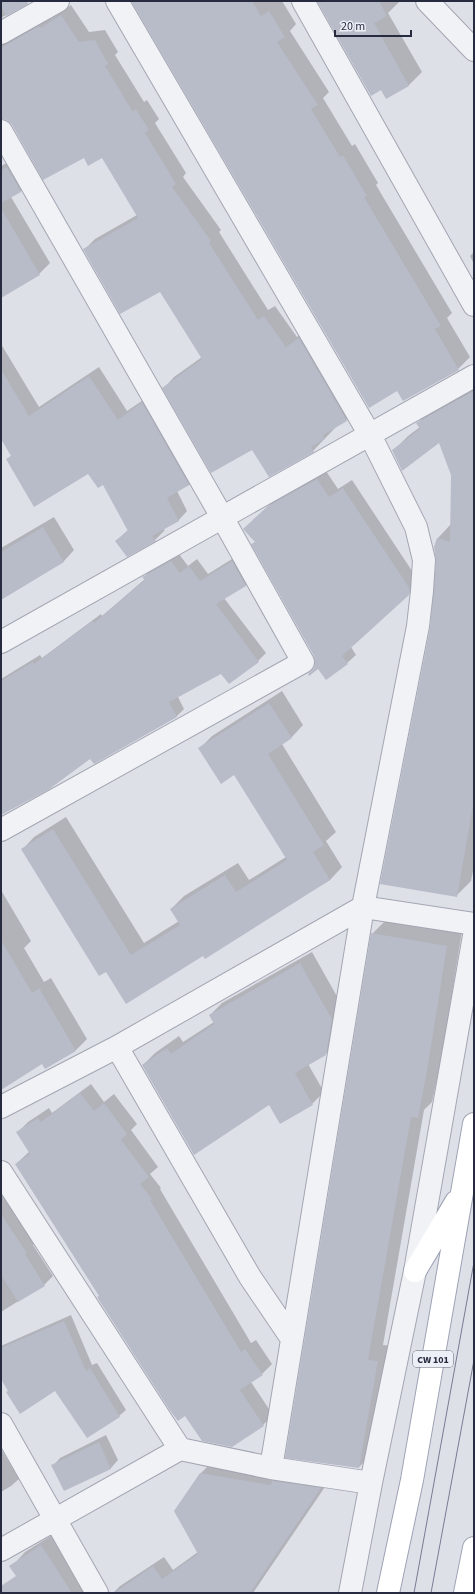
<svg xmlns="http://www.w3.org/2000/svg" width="475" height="1594" font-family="'Source Sans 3',sans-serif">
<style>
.shadow{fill:#0003}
.building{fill:#b8bbc8}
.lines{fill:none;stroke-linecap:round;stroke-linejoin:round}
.minor-casing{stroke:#a3a6b2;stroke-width:24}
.major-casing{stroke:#9da2b4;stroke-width:24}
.minor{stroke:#f1f2f6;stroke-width:22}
.major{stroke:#fff;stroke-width:22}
.tram{stroke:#777c92;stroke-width:1}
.labels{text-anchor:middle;stroke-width:3;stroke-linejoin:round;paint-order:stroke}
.shield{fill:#edeff6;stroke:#626676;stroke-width:1}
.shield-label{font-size:10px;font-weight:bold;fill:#272b3f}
</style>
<rect width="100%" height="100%" fill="#dee0e8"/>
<path class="shadow" d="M 1,1 L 29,1 L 1,18 Z
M 133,1 L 282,1 L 296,24 L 290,31 L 329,92 L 323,98 L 352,146 L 355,144 L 378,183 L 376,185 L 452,313 L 447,318 L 470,357 L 458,369 Z
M 318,1 L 399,1 L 399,2 L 388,13 L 422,72 L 409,85 L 387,97 Z
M 71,5 L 89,32 L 105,30 L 118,52 L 115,55 L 144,102 L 147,100 L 159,119 L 155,123 L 186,173 L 183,177 L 221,230 L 219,232 L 268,310 L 275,306 L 297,337 L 310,328 L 357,409 L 346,420 L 334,427 L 335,428 L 313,451 L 252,448 L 164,388 L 174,377 L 202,357 L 161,291 L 84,250 L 95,239 L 137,215 L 102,157 L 84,157 L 13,124 L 7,119 L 1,119 L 1,29 L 50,16 L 51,19 Z
M 18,157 L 31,181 L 21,191 L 11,197 L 50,263 L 39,274 L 1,297 L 1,166 Z
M 474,252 L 474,264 L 470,256 Z
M 1,344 L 39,407 L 99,367 L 127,411 L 152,394 L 198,475 L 189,485 L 177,491 L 187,511 L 178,521 L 163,529 L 165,530 L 155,540 L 127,556 L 116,541 L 128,530 L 104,483 L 89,472 L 7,460 L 12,455 L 1,437 Z
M 474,385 L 474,866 L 471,881 L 456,896 L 431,628 L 437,561 L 438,538 L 451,524 L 452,475 L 439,441 L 393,451 L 408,436 L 420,427 L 418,423 L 432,408 Z
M 326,471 L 338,489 L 352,480 L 418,580 L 417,586 L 351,647 L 356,655 L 347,663 L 315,668 L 316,663 L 315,656 L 253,544 L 256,541 L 253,520 L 278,497 Z
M 54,517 L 74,550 L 64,561 L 1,599 L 1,548 Z
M 179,554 L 188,566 L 197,559 L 208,574 L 240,554 L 253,578 L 246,585 L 224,598 L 266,653 L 258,661 L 222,672 L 178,697 L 184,709 L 177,716 L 94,763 L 91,758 L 1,814 L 1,679 L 40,655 L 42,658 L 101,614 L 102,616 L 145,579 L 144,577 L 151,569 Z
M 282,691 L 303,725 L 291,738 L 282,744 L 336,832 L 326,841 L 342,867 L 330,880 L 203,955 L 106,971 L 22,850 L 34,837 L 66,817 L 144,943 L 179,921 L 171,909 L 184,896 L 238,863 L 249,880 L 286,857 L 235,774 L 200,748 L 212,736 Z
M 1,890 L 31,941 L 24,948 L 44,982 L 51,978 L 87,1039 L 76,1050 L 50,1065 L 42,1063 L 1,1089 Z
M 387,919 L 462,931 L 442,1055 L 432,1102 L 424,1110 L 383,1345 L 392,1346 L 374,1452 L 359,1467 L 372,934 Z
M 312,952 L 343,1007 L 338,1042 L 325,1054 L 308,1064 L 324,1092 L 312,1104 L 269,1104 L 143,1065 L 155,1053 L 179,1036 L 183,1042 L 214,1022 L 210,1015 L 222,1003 Z
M 91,1084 L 104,1102 L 114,1094 L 137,1124 L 131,1130 L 158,1167 L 150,1174 L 161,1188 L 160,1189 L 251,1343 L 256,1340 L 272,1364 L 262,1374 L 251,1382 L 273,1415 L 263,1425 L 101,1298 L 16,1164 L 30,1151 L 18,1132 L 28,1122 L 49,1108 L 52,1113 Z
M 1,1192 L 35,1243 L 33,1245 L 53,1276 L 44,1285 L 1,1312 Z
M 71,1315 L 92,1365 L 97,1363 L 126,1410 L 119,1416 L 55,1390 L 9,1391 L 1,1377 L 1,1346 L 3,1345 Z
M 106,1435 L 118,1460 L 111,1468 L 65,1490 L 53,1466 L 60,1458 Z
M 1,1449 L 19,1479 L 11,1486 L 1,1492 Z
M 211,1463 L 331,1478 L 253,1593 L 113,1593 L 120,1586 L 164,1557 L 173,1570 L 198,1552 L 201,1473 Z
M 52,1535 L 89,1593 L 32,1593 L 15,1563 L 25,1552 Z"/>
<path class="building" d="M 1,1 L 27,1 L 28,4 L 6,16 L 1,6 Z
M 131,1 L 252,1 L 261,16 L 269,11 L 285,37 L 277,42 L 318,105 L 311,109 L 340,157 L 343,155 L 367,196 L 364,197 L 441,326 L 435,329 L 459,370 L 403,401 L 397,391 L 369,408 Z
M 317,1 L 379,1 L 387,16 L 374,23 L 409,86 L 386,99 L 381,90 L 371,96 Z
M 61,15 L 79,42 L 95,40 L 108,64 L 105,66 L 133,112 L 136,109 L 149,130 L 145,133 L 176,184 L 172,187 L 211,241 L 209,243 L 258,320 L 264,316 L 286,347 L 299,338 L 347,421 L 323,435 L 325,439 L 311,447 L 314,452 L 269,477 L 252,450 L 211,473 L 162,388 L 202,359 L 160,292 L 120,314 L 83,249 L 138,218 L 102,158 L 88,166 L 84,158 L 43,180 L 12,125 L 7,120 L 1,119 L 1,48 L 39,26 L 41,28 Z
M 7,167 L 21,192 L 1,203 L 1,170 Z
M 1,208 L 40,275 L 1,298 Z
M 1,369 L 29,416 L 89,376 L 118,420 L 142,402 L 189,485 L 167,498 L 179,521 L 152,536 L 156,541 L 127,557 L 115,541 L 128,531 L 103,485 L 98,488 L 88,474 L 34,507 L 6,459 L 11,456 L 1,439 Z
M 472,392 L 474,395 L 474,800 L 457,897 L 380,884 L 430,628 L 436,561 L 434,547 L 437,538 L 450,542 L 451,475 L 439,443 L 402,471 L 392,450 L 420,429 L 416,423 Z
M 317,479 L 329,497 L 343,488 L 410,589 L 409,595 L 342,656 L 348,664 L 326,680 L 318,669 L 309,676 L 308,674 L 314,668 L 315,662 L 314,656 L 251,544 L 255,542 L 243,529 L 268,506 Z
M 43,527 L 64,562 L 1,600 L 1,552 Z
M 171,561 L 180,573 L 189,566 L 200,581 L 232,561 L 246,586 L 216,604 L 259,662 L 229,684 L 221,674 L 169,702 L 177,717 L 94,764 L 90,759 L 48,790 L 1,815 L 1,681 L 33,662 L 34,664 L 93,621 L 94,623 L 145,580 L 142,577 Z
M 269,703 L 292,738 L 268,754 L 324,845 L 313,852 L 330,880 L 205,959 L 203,956 L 126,1004 L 106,972 L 99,976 L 21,849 L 53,829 L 131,955 L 180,925 L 170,909 L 225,875 L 236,892 L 287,860 L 234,775 L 221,784 L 198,748 Z
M 371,933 L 447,946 L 427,1071 L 418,1118 L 411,1117 L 368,1360 L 378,1361 L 359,1468 L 285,1458 Z
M 1,940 L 32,993 L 39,988 L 76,1051 L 45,1069 L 42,1064 L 1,1090 Z
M 300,963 L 332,1019 L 326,1055 L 295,1073 L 313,1105 L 280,1124 L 269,1105 L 194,1155 L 142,1065 L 167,1048 L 171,1054 L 214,1024 L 209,1015 Z
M 80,1093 L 94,1111 L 104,1103 L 127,1134 L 121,1140 L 149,1177 L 140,1184 L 152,1199 L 150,1200 L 241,1352 L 245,1349 L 263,1375 L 240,1390 L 264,1426 L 232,1447 L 202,1441 L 185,1416 L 178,1421 L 169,1409 L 97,1297 L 99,1296 L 15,1164 L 30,1154 L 16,1132 L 38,1118 L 41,1122 Z
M 1,1214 L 27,1253 L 25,1254 L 45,1286 L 18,1302 L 1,1275 Z
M 64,1321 L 86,1371 L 90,1368 L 120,1417 L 87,1438 L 55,1391 L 20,1414 L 6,1392 L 8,1391 L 1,1379 L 1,1348 Z
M 99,1442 L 111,1469 L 64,1491 L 51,1465 Z
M 200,1473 L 271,1485 L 272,1481 L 321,1488 L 250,1593 L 114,1593 L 153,1566 L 162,1579 L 198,1554 L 174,1511 Z
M 41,1545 L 72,1593 L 1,1593 L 1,1586 L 16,1576 L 9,1566 Z"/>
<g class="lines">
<g class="minor-casing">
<path id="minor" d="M 117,1 L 370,435 L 416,527 L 424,560 L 422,591 L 418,626 L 363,907 L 271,1468
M 303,1 L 474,305
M 427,1 L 474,50
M 1,33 L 58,1
M 1,131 L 222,517 L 303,662 L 1,830
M 1,642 L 474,376
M 117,1047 L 250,1277 L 292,1339
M 1,1107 L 117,1047 L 363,907 L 474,924
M 1,1172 L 180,1449
M 1,1424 L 97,1593
M 1,1550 L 180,1449 L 271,1468 L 371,1483
M 350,1593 L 371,1483 L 415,1271 L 474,936"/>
</g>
<g class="major-casing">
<path id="major" d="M 415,1271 L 456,1202
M 388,1593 L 412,1480 L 474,1124
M 465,1593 L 474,1548"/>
</g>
<use href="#minor" class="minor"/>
<use href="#major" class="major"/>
<path class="tram" d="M 414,1593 L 474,1262
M 431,1593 L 474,1360"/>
</g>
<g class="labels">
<rect class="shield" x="413" y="1351" width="40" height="16" rx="3"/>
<g class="shield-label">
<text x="433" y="1363">CW 101</text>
</g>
</g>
<rect width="475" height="1594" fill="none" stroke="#272b3f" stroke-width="4"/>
<path d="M335 30v6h76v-6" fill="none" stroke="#272b3f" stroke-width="2"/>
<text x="341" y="30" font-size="12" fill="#272b3f" stroke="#edeff6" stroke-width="3" paint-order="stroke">20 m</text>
</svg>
